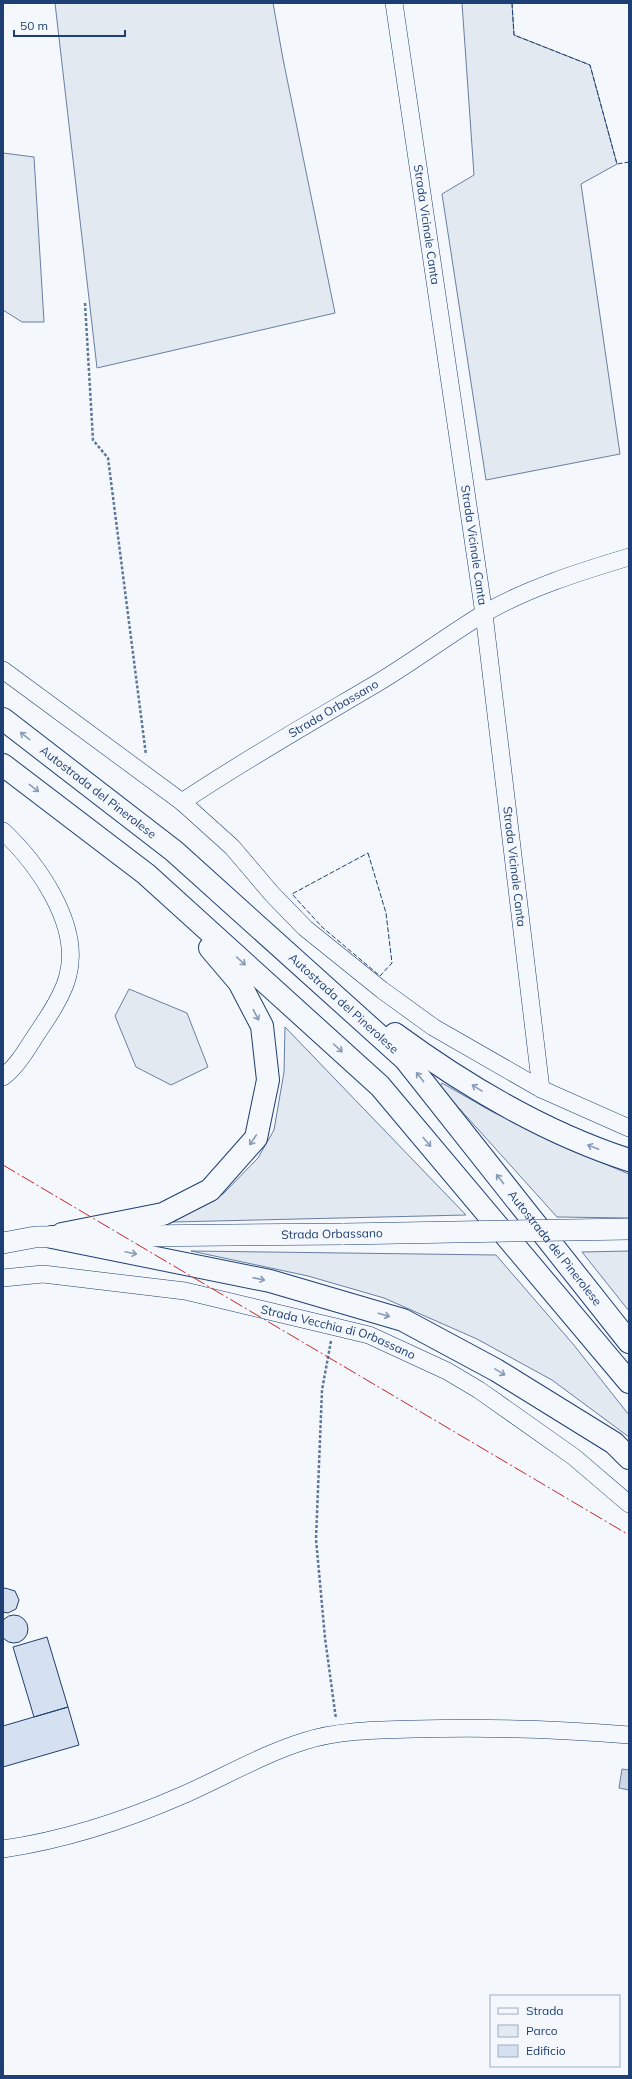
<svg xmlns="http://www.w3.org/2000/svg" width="632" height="2079" font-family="Mulish,sans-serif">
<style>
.green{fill:#e3e9f0;stroke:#687fa3}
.water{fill:#cfd7e4;stroke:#687fa3}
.building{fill:#d5e0f0;stroke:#1d3f73}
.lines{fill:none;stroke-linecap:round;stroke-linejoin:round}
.minor-casing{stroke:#1d3f73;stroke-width:18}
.major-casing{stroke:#1d3f73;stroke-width:22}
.highway-casing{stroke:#1d3f73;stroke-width:24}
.path{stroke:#5e769c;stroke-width:2.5;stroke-dasharray:3 2;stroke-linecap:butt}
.minor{stroke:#f4f7fb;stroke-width:17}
.major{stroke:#f4f7fb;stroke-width:21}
.highway{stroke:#f4f7fb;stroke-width:22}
.major-bridge-casing{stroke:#1d3f73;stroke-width:22;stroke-linecap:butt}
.major-bridge{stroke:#f4f7fb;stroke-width:21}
.fence{stroke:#1d3f73;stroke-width:1;stroke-dasharray:5 2;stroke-linecap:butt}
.power{stroke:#c62828;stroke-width:1;stroke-dasharray:14 3 2 3;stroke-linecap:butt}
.oneway{stroke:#889bb7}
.labels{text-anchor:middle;stroke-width:3;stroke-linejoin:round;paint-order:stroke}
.street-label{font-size:12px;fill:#1d3f73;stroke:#f4f7fb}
</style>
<rect width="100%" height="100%" fill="#f4f7fb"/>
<path class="green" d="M 55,3 L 273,3 L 283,59 L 335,313 L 97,368 Z
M 462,3 L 512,3 L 514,35 L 590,65 L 617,164 L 581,184 L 620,454 L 486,480 L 442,194 L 474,175 Z
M 3,153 L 34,157 L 44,322 L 22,322 L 3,310 Z
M 129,989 L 187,1013 L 208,1067 L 171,1085 L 136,1067 L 115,1016 Z
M 285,1027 L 466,1215 L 173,1222 L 223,1194 L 258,1158 L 274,1130 L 284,1072 Z
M 442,1083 L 491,1111 L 555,1143 L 629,1174 L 629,1218 L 557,1217 L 440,1087 Z
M 191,1251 L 496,1255 L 573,1344 L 629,1415 L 629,1437 L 552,1380 L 477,1339 L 384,1298 L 308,1276 Z
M 629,1251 L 629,1311 L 582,1252 Z"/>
<path class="water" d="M 622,1769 L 629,1770 L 629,1790 L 619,1788 Z"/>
<path class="building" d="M 5,1588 L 15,1591 L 19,1600 L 16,1609 L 8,1613 L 3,1612 L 3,1589 Z
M0 1629a14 14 0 1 1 28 0a14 14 0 1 1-28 0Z
M 47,1637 L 68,1707 L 34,1717 L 13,1647 Z
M 68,1707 L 79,1745 L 3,1767 L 3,1726 Z"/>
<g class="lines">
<g class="minor-casing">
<g id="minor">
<path id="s1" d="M 394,3 L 484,614 L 541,1089"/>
<path d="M 3,670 L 182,802 L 232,847 L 272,894 L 305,928 L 382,990 L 433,1027 L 541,1089 L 629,1128"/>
<path id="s2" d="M 182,802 C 246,759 313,721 379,682 C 414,661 447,636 483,614 C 528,588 579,572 629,557"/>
<path d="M 3,831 C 38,864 81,925 68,975 C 64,993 51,1013 40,1029 C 29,1045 19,1065 3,1077"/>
<path id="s3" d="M 3,1278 L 43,1274 L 185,1291 L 369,1335 L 447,1371 L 479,1390 L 574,1457 L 629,1504"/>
<path d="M 3,1849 C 65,1840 126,1820 183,1795 C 224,1777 263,1754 305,1741 C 340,1730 378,1730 415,1729 C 486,1727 557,1729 629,1735"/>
</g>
</g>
<g class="major-casing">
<path id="major" d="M 3,1243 L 35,1237 L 344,1234"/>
</g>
<g class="highway-casing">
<g id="highway">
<path id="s4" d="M 3,719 L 174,851 L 405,1059 L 629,1342"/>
<path d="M 3,765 L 146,874 L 380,1086 L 629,1382"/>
<path d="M 395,1034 C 466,1086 545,1133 629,1160"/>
<path d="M 62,1234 L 163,1214 L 210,1190 L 256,1138 L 268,1080 L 262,1026 L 239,982 L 210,948"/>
<path d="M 52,1237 L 270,1281 L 403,1320 L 496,1370 L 614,1443 L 629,1458"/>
</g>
</g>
<path class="path" d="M 85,303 L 93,440 L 108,458 L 146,755
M 331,1341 L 322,1390 L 316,1539 L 325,1638 L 336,1719"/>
<use href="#minor" class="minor"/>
<use href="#major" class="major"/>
<use href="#highway" class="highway"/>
<g class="major-bridge-casing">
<path id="major-bridge" d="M 344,1234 L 629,1229"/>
</g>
<use href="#major-bridge" class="major-bridge"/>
<path class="fence" d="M 512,3 L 514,35 L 590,65 L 617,164 L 629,162
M 368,853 L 386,913 L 392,963 L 380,976 L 322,927 L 292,894 Z"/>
<path class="power" d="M 3,1165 L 629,1535"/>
</g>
<defs><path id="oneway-shaft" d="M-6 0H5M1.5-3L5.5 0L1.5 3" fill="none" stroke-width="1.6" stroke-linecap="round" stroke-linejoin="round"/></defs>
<g class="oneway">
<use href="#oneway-shaft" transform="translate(25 736) rotate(-142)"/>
<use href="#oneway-shaft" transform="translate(34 788) rotate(38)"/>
<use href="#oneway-shaft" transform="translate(241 961) rotate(42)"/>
<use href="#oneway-shaft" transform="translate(256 1015) rotate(63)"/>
<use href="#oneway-shaft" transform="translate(338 1048) rotate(42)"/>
<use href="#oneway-shaft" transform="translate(420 1077) rotate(-128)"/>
<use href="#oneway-shaft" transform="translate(477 1088) rotate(-148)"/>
<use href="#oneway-shaft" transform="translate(253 1140) rotate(124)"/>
<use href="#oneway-shaft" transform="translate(427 1142) rotate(50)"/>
<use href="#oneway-shaft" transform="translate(593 1147) rotate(-158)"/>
<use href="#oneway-shaft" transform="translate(500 1179) rotate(-128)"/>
<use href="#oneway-shaft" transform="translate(131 1253) rotate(12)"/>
<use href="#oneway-shaft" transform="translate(259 1279) rotate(12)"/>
<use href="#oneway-shaft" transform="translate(384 1315) rotate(16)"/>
<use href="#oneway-shaft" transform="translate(500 1372) rotate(31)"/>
</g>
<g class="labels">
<g class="street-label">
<text dy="4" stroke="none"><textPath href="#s1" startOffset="224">Strada Vicinale Canta</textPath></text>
<text dy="4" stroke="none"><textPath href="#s1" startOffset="548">Strada Vicinale Canta</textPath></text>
<text dy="4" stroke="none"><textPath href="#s2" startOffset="178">Strada Orbassano</textPath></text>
<text dy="4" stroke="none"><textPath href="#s4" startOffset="120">Autostrada del Pinerolese</textPath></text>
<text dy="4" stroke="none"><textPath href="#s1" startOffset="872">Strada Vicinale Canta</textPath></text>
<text dy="4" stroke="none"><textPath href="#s4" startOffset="444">Autostrada del Pinerolese</textPath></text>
<text transform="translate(332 1234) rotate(-1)" y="4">Strada Orbassano</text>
<text dy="4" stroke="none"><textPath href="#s4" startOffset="768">Autostrada del Pinerolese</textPath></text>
<text dy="4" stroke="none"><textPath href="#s3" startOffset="342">Strada Vecchia di Orbassano</textPath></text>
</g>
</g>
<rect width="632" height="2079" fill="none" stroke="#1d3f73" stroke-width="8"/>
<rect x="490" y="1995" width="130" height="72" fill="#f4f7fb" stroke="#9eadc5"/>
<rect x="498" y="2008" width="20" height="6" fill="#f4f7fb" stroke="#9eadc5"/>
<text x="526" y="2015" font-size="12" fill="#1d3f73">Strada</text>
<rect x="498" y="2025" width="20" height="12" fill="#e3e9f0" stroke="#9eadc5"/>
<text x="526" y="2035" font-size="12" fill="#1d3f73">Parco</text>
<rect x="498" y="2045" width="20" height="12" fill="#d5e0f0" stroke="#9eadc5"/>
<text x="526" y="2055" font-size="12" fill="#1d3f73">Edificio</text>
<path d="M14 30v6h111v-6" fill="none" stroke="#1d3f73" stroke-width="2"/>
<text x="20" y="30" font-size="12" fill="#1d3f73" stroke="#f4f7fb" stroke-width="3" paint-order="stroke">50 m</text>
</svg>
